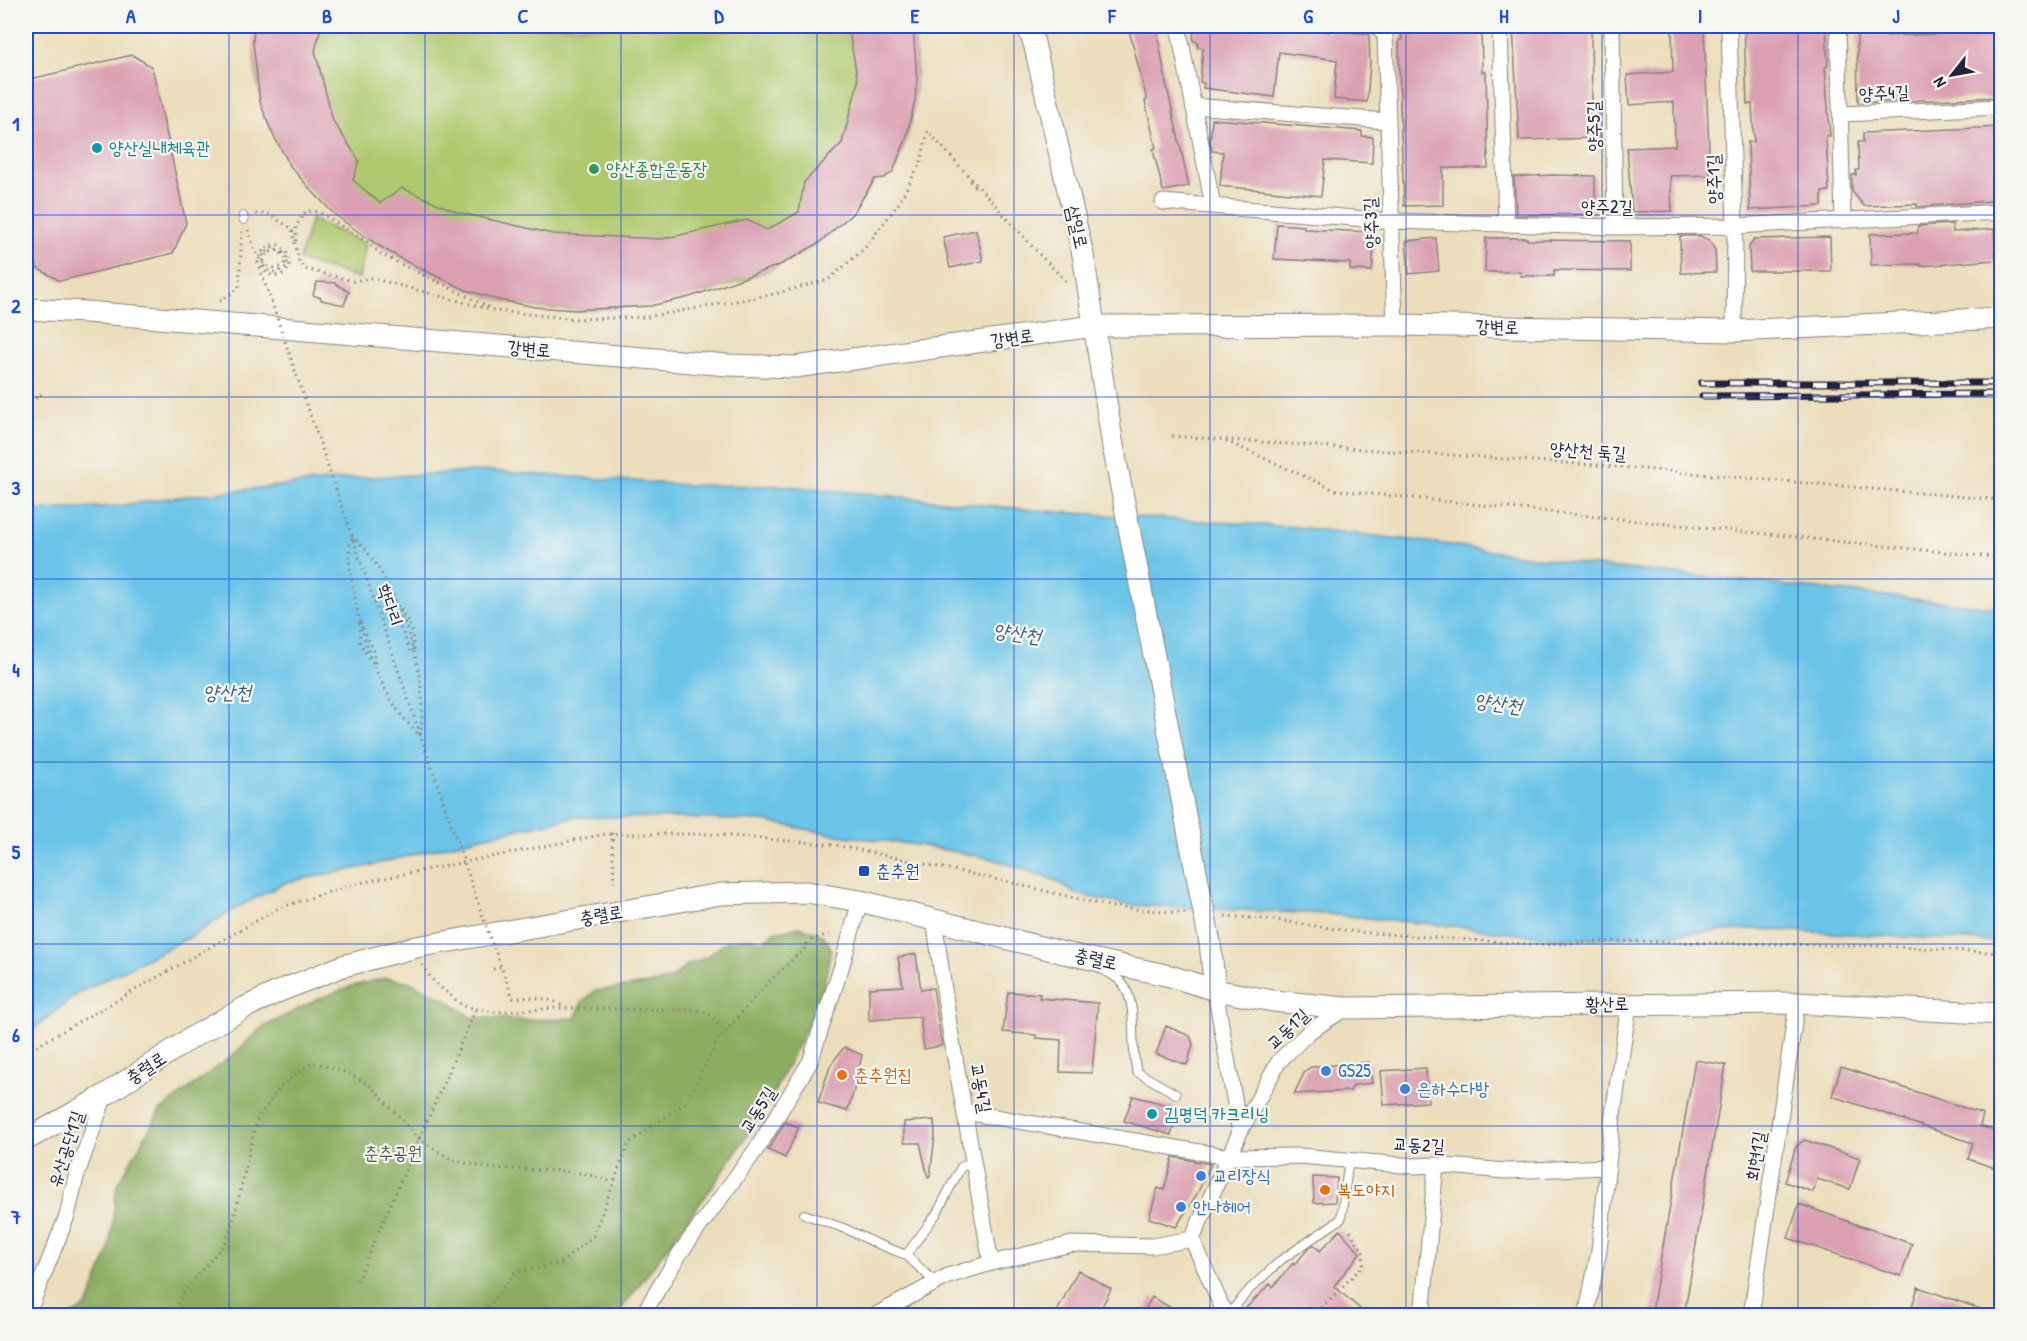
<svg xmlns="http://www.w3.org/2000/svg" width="2027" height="1341" font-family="'Patrick Hand','Poor Story',sans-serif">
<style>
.green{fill:#b0c96e;stroke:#697654;stroke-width:1.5}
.forest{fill:#8cad61;stroke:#57684e;stroke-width:1.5}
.water{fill:#6bc4e8;stroke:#467392;stroke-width:1.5}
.building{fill:#dba1b3}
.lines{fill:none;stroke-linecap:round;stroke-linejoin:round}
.lane-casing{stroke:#87807c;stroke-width:10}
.street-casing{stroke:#87807c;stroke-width:17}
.secondary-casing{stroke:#87807c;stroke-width:23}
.path{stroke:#87807c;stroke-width:3;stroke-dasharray:1.5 4.5;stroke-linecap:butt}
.lane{stroke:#fff;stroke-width:8}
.street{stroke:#fff;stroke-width:15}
.secondary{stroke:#fff;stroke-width:21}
.rail-casing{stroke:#22223b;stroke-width:7}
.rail{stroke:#f6f6f2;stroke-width:4.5;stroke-dasharray:14;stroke-linecap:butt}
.secondary-bridge-casing{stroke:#87807c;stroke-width:23;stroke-linecap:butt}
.path-bridge{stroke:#87807c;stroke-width:3;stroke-dasharray:1.5 4.5;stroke-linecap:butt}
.secondary-bridge{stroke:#fff;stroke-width:21}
.grid{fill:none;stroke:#1d4ed8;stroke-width:1.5;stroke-opacity:0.55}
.culture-dot{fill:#0f9aa8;stroke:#f6f6f2;stroke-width:2}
.leisure-dot{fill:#2e9e5b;stroke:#f6f6f2;stroke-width:2}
.transit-dot{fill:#1a4fb4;stroke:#f6f6f2;stroke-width:2}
.shop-dot{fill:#3f7fe0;stroke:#f6f6f2;stroke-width:2}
.food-dot{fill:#e8710a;stroke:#f6f6f2;stroke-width:2}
.labels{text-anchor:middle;stroke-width:4.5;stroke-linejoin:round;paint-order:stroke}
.street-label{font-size:18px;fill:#22223b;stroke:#f6f6f2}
.culture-label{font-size:18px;fill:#0d838f;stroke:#f6f6f2;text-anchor:start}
.leisure-label{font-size:18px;fill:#27864d;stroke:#f6f6f2;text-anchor:start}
.transit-label{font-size:18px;fill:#164399;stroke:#f6f6f2;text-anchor:start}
.shop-label{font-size:18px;fill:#366cbe;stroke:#f6f6f2;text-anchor:start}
.food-label{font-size:18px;fill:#c56008;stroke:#f6f6f2;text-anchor:start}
.park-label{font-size:18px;fill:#4d544a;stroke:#f6f6f2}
.water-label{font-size:20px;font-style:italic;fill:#3c5b78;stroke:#f6f6f2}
.neatline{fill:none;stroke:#1d4ed8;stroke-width:2}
.grid-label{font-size:20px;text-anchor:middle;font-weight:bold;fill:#1d4ed8}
</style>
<rect width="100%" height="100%" fill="#f6f6f2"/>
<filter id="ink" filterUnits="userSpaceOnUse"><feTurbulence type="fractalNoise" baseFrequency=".0167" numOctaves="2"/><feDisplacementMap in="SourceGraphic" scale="12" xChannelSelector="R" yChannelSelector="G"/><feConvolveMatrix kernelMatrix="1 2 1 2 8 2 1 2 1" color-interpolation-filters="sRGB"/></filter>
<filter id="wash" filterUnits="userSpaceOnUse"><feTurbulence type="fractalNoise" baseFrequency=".008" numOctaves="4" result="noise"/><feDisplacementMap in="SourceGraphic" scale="24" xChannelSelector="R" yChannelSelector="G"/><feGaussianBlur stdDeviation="1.35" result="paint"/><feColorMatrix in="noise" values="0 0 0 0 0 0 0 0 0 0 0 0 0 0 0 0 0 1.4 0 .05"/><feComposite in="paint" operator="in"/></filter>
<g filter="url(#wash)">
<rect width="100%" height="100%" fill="#ecdebc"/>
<path class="green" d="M 254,26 L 912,26 C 920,68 917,111 902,151 C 899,158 897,168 892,172 C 887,178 882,178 875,179 C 868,190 861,204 852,213 C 784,287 632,320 535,307 C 495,302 460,287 424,270 C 321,220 248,147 254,26 Z
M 311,219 L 366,244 L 359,278 L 299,260 Z"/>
<path class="forest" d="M 801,927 L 824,936 L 831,948 L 824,986 L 815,1010 L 769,1102 L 715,1183 L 617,1315 L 71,1315 L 87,1306 L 109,1251 L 117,1185 L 160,1111 L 235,1053 L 261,1028 L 318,999 L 352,986 L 385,978 L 407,981 L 424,989 L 445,999 L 471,1017 L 524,1020 L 575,1018 L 582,1002 L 595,991 L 657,983 L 671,979 L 687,965 L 705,958 L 727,941 L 751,938 L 764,942 L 773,932 Z"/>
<path class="water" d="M 489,471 L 687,485 L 787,486 L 1044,511 L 1296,527 L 1437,543 L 1588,565 L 2001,608 L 2001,942 L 1756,929 L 1583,939 L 1541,937 L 1473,928 L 1325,914 L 1127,905 L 1076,894 L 1054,880 L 993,859 L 918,845 L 837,835 L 762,821 L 677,818 L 576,817 L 478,838 L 365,867 L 287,882 L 236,908 L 190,937 L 80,992 L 26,1035 L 26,511 L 118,506 L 168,498 L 354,478 Z"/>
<g id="blocks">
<path class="building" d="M 254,26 L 321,26 L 315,51 L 333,121 L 359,160 L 353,180 L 380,203 L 402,188 L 457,212 L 553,234 L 662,239 L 747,220 L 767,230 L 799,212 L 804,182 L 842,143 L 858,82 L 848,26 L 913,26 L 917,81 L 915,100 L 906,139 L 893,172 L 884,178 L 875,179 L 853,213 L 819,243 L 780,265 L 690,297 L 650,306 L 575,310 L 535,307 L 499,300 L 466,290 L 407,262 L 379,246 L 356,230 L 334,214 L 311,190 L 291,167 L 272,133 L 260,102 L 253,43 Z
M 1128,26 L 1156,26 L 1167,87 L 1189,186 L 1163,191 L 1153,149 L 1156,148 L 1145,101 L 1147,100 Z
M 1194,26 L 1289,26 L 1329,32 L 1329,30 L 1369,34 L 1370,62 L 1367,102 L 1334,99 L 1337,60 L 1279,52 L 1274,97 L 1203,88 L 1204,83 L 1200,82 L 1203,48 L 1197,47 L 1198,42 L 1193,41 Z
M 1401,26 L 1481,26 L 1482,72 L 1486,72 L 1488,168 L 1443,168 L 1443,205 L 1404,206 L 1400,106 L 1399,40 L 1402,40 Z
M 1513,26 L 1591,26 L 1592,105 L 1599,105 L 1600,138 L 1519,140 Z
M 1672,26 L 1704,26 L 1710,175 L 1670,176 L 1672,211 L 1632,212 L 1627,148 L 1675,146 L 1674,102 L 1629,105 L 1627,75 L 1673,72 Z
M 1744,26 L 1826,26 L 1828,66 L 1825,67 L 1830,136 L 1826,136 L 1829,191 L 1822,192 L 1822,206 L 1750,210 L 1748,142 L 1754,142 L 1752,104 L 1747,104 Z
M 2001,26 L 2000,97 L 1858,103 L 1857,34 L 1885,33 L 1885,36 L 1937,34 L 1937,32 L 1972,31 L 1972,27 Z
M 132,55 L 152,67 L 186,223 L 173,253 L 60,281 L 37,268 L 26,216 L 26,80 Z
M 1212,119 L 1362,131 L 1362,136 L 1373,137 L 1372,163 L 1325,160 L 1321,196 L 1220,186 L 1223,152 L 1212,151 L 1210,141 Z
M 2001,127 L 2001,200 L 1917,207 L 1917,204 L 1864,206 L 1852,191 L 1852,175 L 1856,175 L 1856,170 L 1859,170 L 1858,142 L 1863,142 L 1863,133 Z
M 1553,175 L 1595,176 L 1595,214 L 1516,215 L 1514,177 Z
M 1277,224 L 1304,226 L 1304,229 L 1370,232 L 1370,236 L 1375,237 L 1372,271 L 1350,270 L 1350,263 L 1274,259 Z
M 1952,224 L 1953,232 L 1994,229 L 1996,260 L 1920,266 L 1920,264 L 1871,265 L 1870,234 L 1918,233 L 1918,226 Z
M 976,230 L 983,261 L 950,268 L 943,237 Z
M 1680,236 L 1700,236 L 1709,240 L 1715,250 L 1716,272 L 1681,273 Z
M 1830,237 L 1831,271 L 1750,271 L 1749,246 L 1754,239 Z
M 1436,238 L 1439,271 L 1409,274 L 1406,241 Z
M 1486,238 L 1527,238 L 1527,240 L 1630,241 L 1630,271 L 1554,270 L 1554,276 L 1521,276 L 1521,272 L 1485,272 Z
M 317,282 L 335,283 L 349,292 L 344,305 L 321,300 L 321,298 L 313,295 Z
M 916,954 L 921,990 L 933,988 L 942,1046 L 924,1049 L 920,1017 L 869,1020 L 869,988 L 903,986 L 898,957 Z
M 1008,992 L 1040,994 L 1039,998 L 1098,1003 L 1092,1073 L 1060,1072 L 1061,1040 L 1036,1038 L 1036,1035 L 1003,1032 Z
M 1166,1026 L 1190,1036 L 1193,1044 L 1187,1065 L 1156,1054 Z
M 844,1047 L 862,1055 L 853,1094 L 847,1111 L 818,1103 L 830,1066 Z
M 1695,1060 L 1726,1065 L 1684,1316 L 1651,1316 Z
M 1369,1062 L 1372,1083 L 1354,1085 L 1350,1091 L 1294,1094 L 1305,1071 L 1311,1067 Z
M 1841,1067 L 1983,1114 L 1980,1126 L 2001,1133 L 2001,1170 L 1968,1159 L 1973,1143 L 1832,1096 Z
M 1426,1068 L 1428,1102 L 1384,1105 L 1381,1071 Z
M 1133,1096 L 1179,1108 L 1171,1135 L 1124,1121 Z
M 934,1120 L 935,1135 L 930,1177 L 928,1177 L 920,1143 L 904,1143 L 904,1122 Z
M 785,1122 L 799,1127 L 785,1158 L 768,1150 Z
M 1804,1140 L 1860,1158 L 1850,1189 L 1817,1179 L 1813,1192 L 1785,1182 L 1796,1147 Z
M 1173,1157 L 1211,1164 L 1197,1194 L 1176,1227 L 1149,1218 L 1158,1188 L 1164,1190 Z
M 1313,1177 L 1337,1178 L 1335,1202 L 1314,1203 Z
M 1799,1204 L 1912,1244 L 1901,1276 L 1788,1238 Z
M 1340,1230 L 1360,1253 L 1334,1286 L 1368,1316 L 1238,1316 L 1270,1284 L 1273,1287 L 1293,1263 L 1294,1265 L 1309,1248 L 1314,1245 L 1320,1251 Z
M 1078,1270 L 1111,1289 L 1097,1316 L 1055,1316 Z
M 1918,1287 L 1992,1313 L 1992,1316 L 1909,1316 Z
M 1152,1297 L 1185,1316 L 1141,1316 Z"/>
</g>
</g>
<g filter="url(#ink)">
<use href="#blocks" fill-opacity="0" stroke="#87807c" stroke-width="1.5"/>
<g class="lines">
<g class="lane-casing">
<path id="lane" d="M 243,216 L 244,220
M 1099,968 C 1106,972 1118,977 1123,984 C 1139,1007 1129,1045 1137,1072 L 1176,1094
M 804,1214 L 846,1229 L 875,1243 L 906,1255 L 936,1283
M 906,1255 L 937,1213 L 961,1167 L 974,1161
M 1227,1316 L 1249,1290 L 1281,1260 L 1341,1219 L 1349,1159"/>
</g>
<g class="street-casing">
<path id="street" d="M 1178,26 L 1213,206
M 1376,26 L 1385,35 L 1395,325
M 1500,26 L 1506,225
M 1612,26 L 1615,227
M 1729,26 L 1735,226 L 1734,331
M 1838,26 L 1843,221
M 1193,106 L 1387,121
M 1841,114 L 2002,107
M 1163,202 L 1390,221 L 1615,227 L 1735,226 L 2002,212
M 934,919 L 949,1024 L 991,1263
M 1215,990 L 1240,1132
M 965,1112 L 1229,1157 L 1300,1156 L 1413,1166 L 1436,1165 L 1505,1171 L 1608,1167
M 27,1316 L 67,1216 L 76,1177 L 105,1095
M 642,1316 L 680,1253 L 758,1147 L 810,1062 L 842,965 L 860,901
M 874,1316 L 948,1276 L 991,1263 L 1072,1244 L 1153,1246 L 1192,1239
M 1226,1316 L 1192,1239 L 1240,1132 L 1279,1061 L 1310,1031 L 1346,1008
M 1422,1316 L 1436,1165
M 1586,1316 L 1599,1251 L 1613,1115 L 1629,1004
M 1751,1316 L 1797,1003"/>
</g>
<g class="secondary-casing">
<path id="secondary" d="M 1027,26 L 1034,43 L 1083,255 L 1113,446
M 26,309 L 86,312 L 728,365 L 795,367 L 1094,326 L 1395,325 L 1734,331 L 2002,318
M 1210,943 L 1215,990
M 26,1140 L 105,1095 L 191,1038 L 244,1008 L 282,990 L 343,966 L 416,947 L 721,894 L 806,892 L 860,901 L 1064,953 L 1170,976 L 1215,990 L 1273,1001 L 1346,1008 L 1797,1003 L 2002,1014"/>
</g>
<path class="path" d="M 970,181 L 977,189
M 256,214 L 269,214 L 292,229 L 299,261 L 305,269 L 353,281 L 371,278 L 497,311 L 578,319 L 647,317 L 770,295 L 828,280 L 864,249 L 899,203 L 921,161 L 928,131 L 1040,255 L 1067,282
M 248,230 C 254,247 260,275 283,266 L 286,262 L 284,256 L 277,250 L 267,253 C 256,269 274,279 287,266 L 287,258
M 296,241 L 296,226 L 306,211 L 319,212 L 366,241 L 382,255 L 493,309
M 220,301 L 239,288 L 242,231
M 26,406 L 42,394
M 1172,436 L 1608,466 L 2002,500
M 1226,441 L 1335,490 L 2002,558
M 352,536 C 385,563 414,638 420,680 C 423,699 423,717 420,736 C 380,698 361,639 353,586 C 350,570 347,552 352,536 Z
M 401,609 L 412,631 L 414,653
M 398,610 L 401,629 L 411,652
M 359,623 L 360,643 L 371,662
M 360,623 L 374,651 L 375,664
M 612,833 L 614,883
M 1225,916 L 1276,920 L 1356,932 L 1544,945 L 1613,941 L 1883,946 L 2002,953
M 496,953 L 513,998 C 528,997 554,997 565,1008
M 422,965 L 434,982 L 463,1006 L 494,1012 L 558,1008 L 700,1010 L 710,1015 L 724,1032
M 493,969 L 500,967
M 26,1052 L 279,908 L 354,884 L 606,834 L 709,834 L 836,845 L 1004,881 L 1112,907 L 1186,913
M 357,1281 L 476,1009
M 176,1316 L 177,1306 L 185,1291 L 225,1243 L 232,1226 L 257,1119 L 282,1085 L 313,1062 L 348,1073 L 371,1086 L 419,1139 L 452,1160 L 488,1168 L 560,1171 L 586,1174 L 613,1182
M 480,1316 L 515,1273 L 561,1263 L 593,1236 L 629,1143 L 687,1102 L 718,1040 L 765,986 L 797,955 L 803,952 L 808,942 L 813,939 L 830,934
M 1313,1316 L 1363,1266 L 1364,1254 L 1348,1227"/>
<use href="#lane" class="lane"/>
<use href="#street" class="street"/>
<use href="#secondary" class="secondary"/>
<g class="rail-casing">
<path id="rail" d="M 1701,383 L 2002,383
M 1702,396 L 2002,394"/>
</g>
<use href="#rail" class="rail"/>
<g class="secondary-bridge-casing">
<path id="secondary-bridge" d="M 1113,446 L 1210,943"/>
</g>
<path class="path-bridge" d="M 287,258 L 284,253 L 272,248 L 262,256 L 263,270 C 282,287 304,261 277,244 C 266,246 260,251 258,263 L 494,949"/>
<use href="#secondary-bridge" class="secondary-bridge"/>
</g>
</g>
<path class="grid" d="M 229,26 L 229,1316M 425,26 L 425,1316M 621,26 L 621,1316M 817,26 L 817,1316M 1014,26 L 1014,1316M 1210,26 L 1210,1316M 1406,26 L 1406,1316M 1602,26 L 1602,1316M 1798,26 L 1798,1316M 26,215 L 2002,215M 26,397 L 2002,397M 26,579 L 2002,579M 26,762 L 2002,762M 26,944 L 2002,944M 26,1126 L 2002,1126"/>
<g class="culture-dot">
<circle cx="97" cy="148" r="6"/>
<circle cx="1152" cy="1114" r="6"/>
</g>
<circle class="leisure-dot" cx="594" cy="169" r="6"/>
<rect class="transit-dot" x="858" y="865" width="12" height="12" rx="3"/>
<g class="shop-dot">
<circle cx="1326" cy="1071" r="6"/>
<circle cx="1405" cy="1089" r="6"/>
<circle cx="1201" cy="1176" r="6"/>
<circle cx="1181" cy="1207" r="6"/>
</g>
<g class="food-dot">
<circle cx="842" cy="1075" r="6"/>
<circle cx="1325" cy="1190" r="6"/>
</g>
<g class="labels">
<g class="street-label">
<text transform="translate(1884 93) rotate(-3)" y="6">양주4길</text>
<text transform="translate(1594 126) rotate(-91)" y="6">양주5길</text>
<text transform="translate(1714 179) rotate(-92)" y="6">양주1길</text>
<text x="1607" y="213">양주2길</text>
<text transform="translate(1371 223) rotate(-92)" y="6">양주3길</text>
<text transform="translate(1077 227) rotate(77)" y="6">삼일로</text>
<text transform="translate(1497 327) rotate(1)" y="6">강변로</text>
<text transform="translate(1012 338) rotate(-8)" y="6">강변로</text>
<text transform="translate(529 349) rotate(5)" y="6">강변로</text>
<text transform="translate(1588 451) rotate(4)" y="6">양산천 둑길</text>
<text transform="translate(390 605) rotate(71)" y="6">학다리</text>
<text transform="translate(601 915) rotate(-10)" y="6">충렬로</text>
<text transform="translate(1096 959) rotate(12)" y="6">충렬로</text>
<text transform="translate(1607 1004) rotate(-1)" y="6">황산로</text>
<text transform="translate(1288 1029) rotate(-43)" y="6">교동1길</text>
<text transform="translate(146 1068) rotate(-33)" y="6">충렬로</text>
<text transform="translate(981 1088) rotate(80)" y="6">교동4길</text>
<text transform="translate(758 1110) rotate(-58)" y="6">교동5길</text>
<text transform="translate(1419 1145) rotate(3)" y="6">교동2길</text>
<text transform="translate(66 1149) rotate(-72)" y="6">유산공단1길</text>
<text transform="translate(1756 1156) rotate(-81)" y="6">회현1길</text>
</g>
<g class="culture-label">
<text x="109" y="154">양산실내체육관</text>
<text x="1164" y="1120">김명덕 카크리닝</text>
</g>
<g class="leisure-label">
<text x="606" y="175">양산종합운동장</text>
</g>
<g class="transit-label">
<text x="876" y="877">춘추원</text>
</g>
<g class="shop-label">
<text x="1338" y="1077">GS25</text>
<text x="1417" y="1095">은하수다방</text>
<text x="1213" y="1182">교리장식</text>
<text x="1193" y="1213">안나헤어</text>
</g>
<g class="food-label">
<text x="854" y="1081">춘추원집</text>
<text x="1337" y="1196">복도야지</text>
</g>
<g class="park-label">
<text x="393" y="1159">춘추공원</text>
</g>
<g class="water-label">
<text transform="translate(1017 633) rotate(8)" y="7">양산천</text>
<text x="227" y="699">양산천</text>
<text transform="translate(1498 703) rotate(8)" y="7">양산천</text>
</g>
</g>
<rect width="2027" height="1341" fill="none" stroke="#f6f6f2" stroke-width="66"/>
<g transform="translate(1952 75) rotate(239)" stroke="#f6f6f2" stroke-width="4.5" paint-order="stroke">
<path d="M0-4.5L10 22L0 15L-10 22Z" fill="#22223b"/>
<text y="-9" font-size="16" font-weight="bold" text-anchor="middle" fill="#22223b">N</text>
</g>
<rect x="33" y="33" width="1961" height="1275" class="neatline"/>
<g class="grid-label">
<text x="131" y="23">A</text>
<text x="327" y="23">B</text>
<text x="523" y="23">C</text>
<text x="719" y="23">D</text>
<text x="915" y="23">E</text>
<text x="1112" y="23">F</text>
<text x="1308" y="23">G</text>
<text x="1504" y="23">H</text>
<text x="1700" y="23">I</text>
<text x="1896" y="23">J</text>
<text x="16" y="131">1</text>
<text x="16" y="313">2</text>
<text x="16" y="495">3</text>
<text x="16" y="677">4</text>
<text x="16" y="859">5</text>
<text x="16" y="1042">6</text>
<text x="16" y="1224">7</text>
</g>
</svg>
